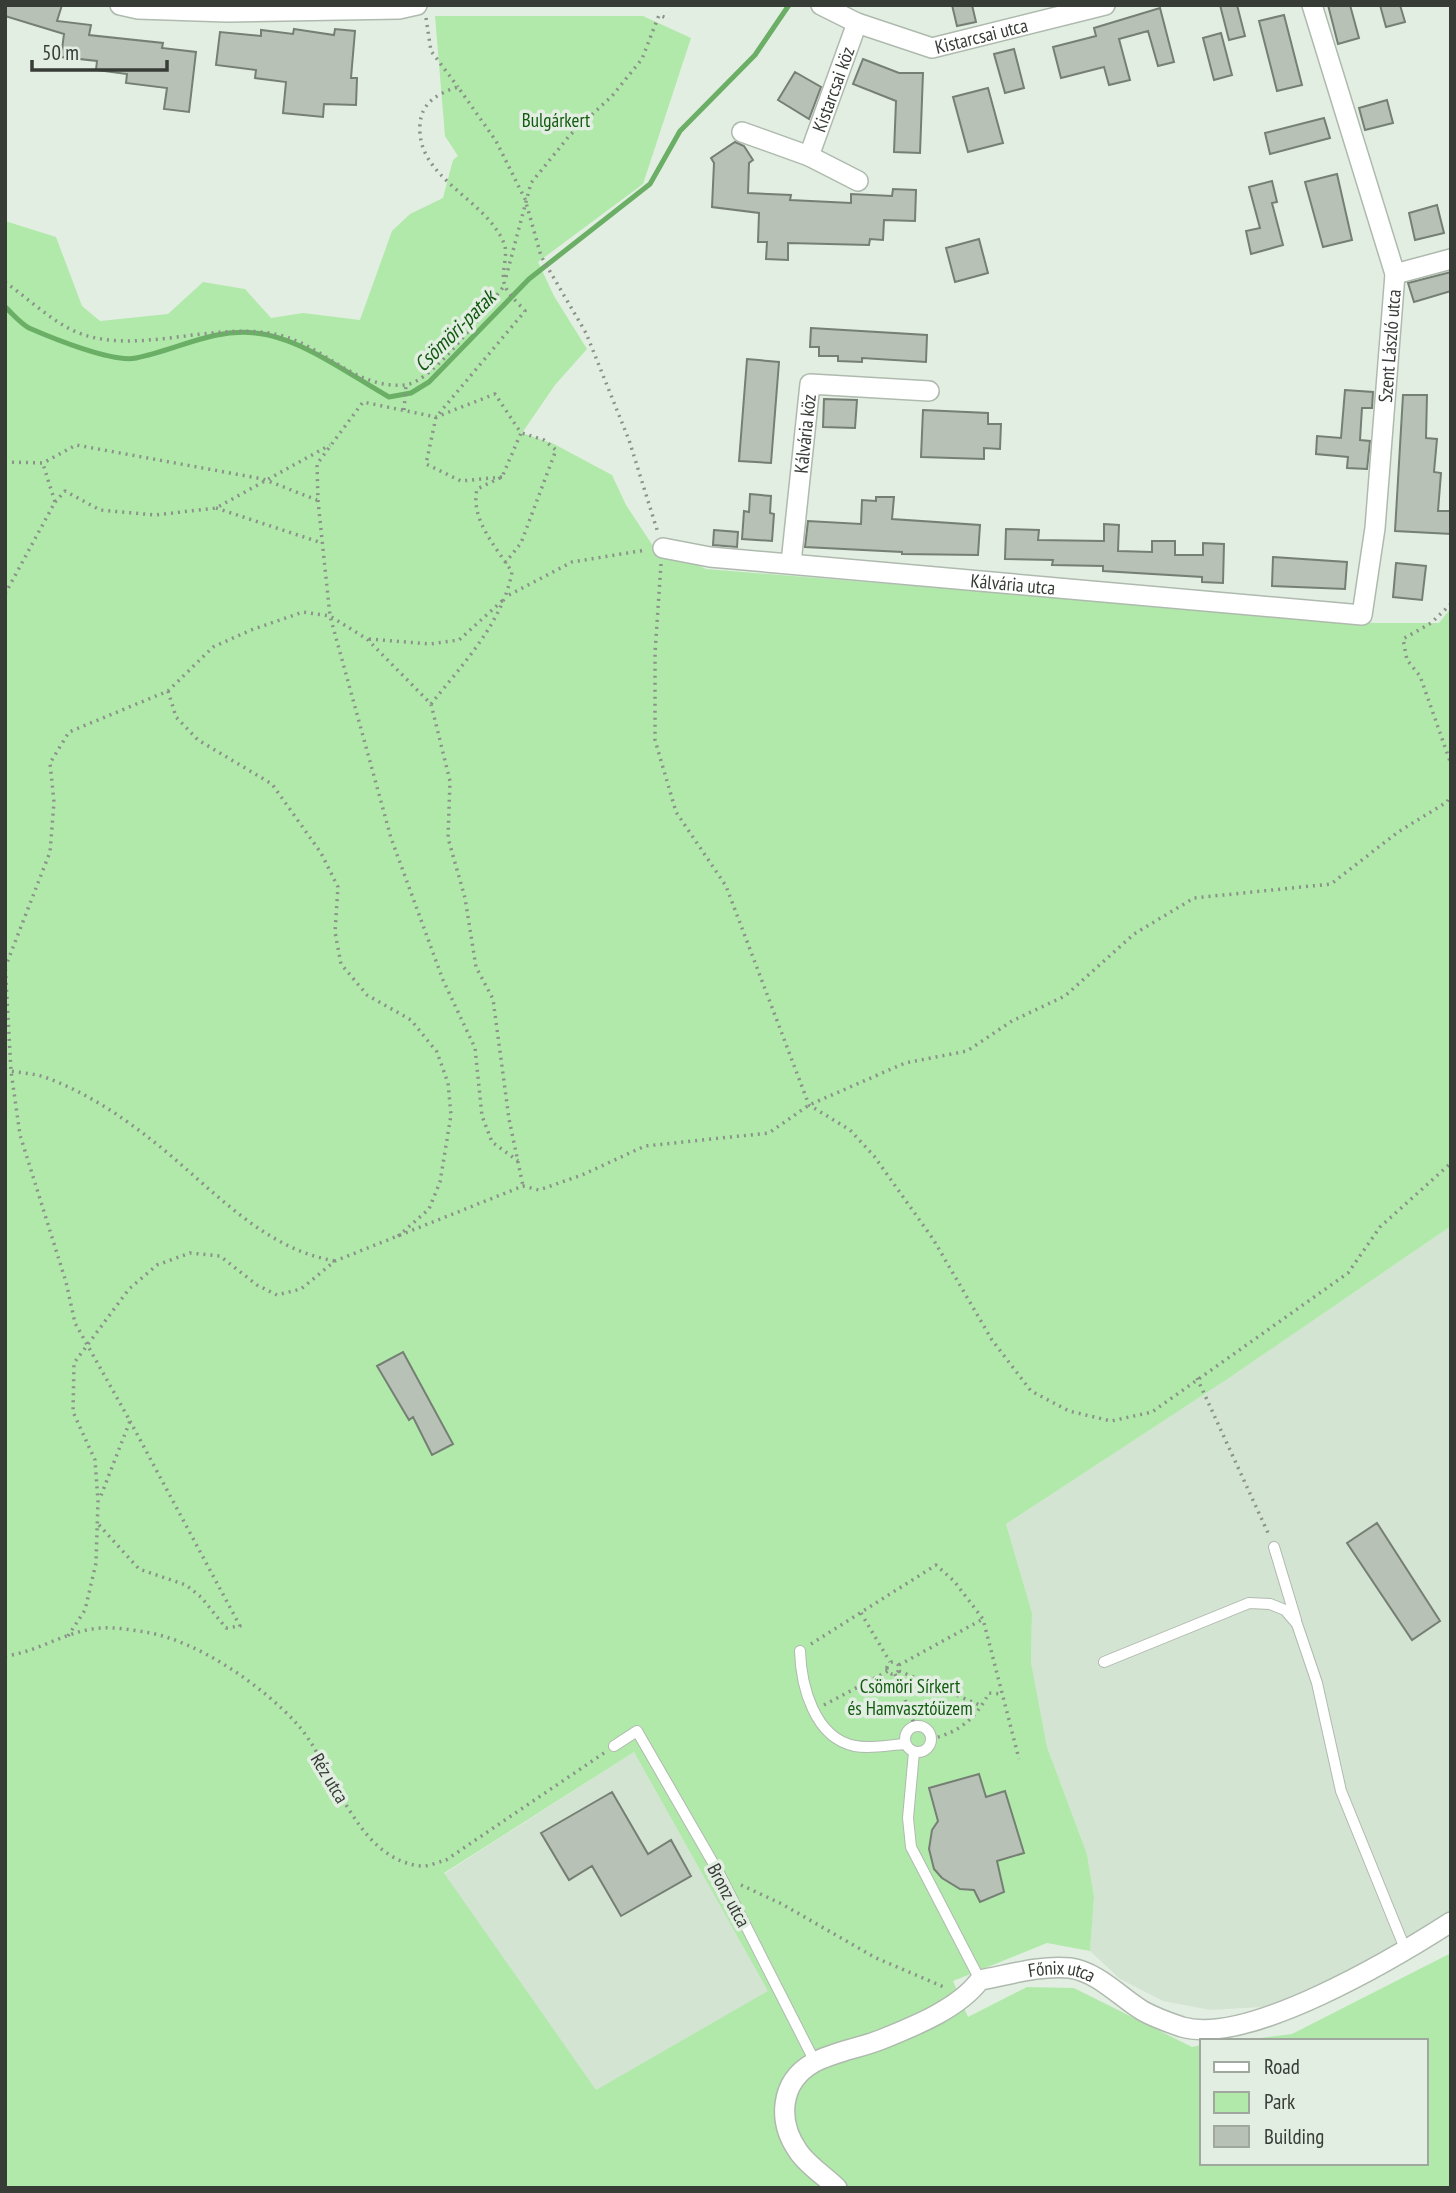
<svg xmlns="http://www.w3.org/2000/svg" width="1456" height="2193" font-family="'PT Sans Narrow',sans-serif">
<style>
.built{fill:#d4e4d2}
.green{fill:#b0e9aa;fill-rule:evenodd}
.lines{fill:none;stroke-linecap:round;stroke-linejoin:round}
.stream{stroke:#6aaf65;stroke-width:5}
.building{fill:#b7c1b6;stroke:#757f74;stroke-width:2}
.lane-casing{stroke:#afbaae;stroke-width:12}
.street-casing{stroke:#afbaae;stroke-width:22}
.path{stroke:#8b928a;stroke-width:3.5;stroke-dasharray:2 5;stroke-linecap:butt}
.lane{stroke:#fff;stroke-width:10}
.street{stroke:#fff;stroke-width:19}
.labels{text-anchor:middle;stroke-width:7;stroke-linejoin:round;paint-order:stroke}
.street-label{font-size:19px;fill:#383c37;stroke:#e3eee2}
.park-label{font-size:19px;fill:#135a11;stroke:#e3eee2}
.water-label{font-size:21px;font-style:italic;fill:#115910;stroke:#e3eee2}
</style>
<rect width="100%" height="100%" fill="#e3eee2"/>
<path class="built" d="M 1451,1226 L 1451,1913 L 1321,1989 L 1262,2007 L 1210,2010 L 1163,2001 L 1120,1979 L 1090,1951 L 1094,1897 L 1087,1854 L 1047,1747 L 1031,1662 L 1032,1613 L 1006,1524 L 1232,1376 Z
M 634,1752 L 769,1991 L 596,2091 L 444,1874 Z"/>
<path class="green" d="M 435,16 L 643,16 L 691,38 L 643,184 L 538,262 L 554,296 L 587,349 L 555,385 L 522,433 L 554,444 L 612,475 L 626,505 L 655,549 L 663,548 L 706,569 L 1374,623 L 1439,623 L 1451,608 L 1451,1226 L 1232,1376 L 1006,1524 L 1032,1613 L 1031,1662 L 1047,1747 L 1087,1854 L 1094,1897 L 1090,1951 L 1047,1943 L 953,1981 L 968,2017 L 1027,1987 L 1074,1988 L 1192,2047 L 1202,2045 L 1202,2163 L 1426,2163 L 1426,2041 L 1237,2041 L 1292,2034 L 1451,1953 L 1451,2188 L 5,2188 L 5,221 L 56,237 L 82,306 L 100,321 L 168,314 L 203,282 L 245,289 L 271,318 L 303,313 L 360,320 L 392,231 L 410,214 L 443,198 L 453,160 L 458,156 L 445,136 ZM 634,1752 L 768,1991 L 596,2090 L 444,1873 Z"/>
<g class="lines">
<path class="stream" d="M 5,307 C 13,314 20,323 29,328 C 52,338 113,363 136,358 C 177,350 213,328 255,333 C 300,337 350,375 389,397 L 411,393 L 429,382 L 529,279 L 650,184 L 680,131 L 755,55 L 789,5"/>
</g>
<path class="building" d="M 5,5 L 62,5 L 57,21 L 91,25 L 89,35 L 163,43 L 162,48 L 196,52 L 189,112 L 164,109 L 167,88 L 126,83 L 127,74 L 96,70 L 97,61 L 61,57 L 64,34 L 5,16 Z
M 952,5 L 972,5 L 976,22 L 957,26 Z
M 1220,5 L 1237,5 L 1245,36 L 1229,40 Z
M 1328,5 L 1350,5 L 1359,38 L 1338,44 Z
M 1380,5 L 1400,5 L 1405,22 L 1386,27 Z
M 1160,8 L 1174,62 L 1158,66 L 1148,31 L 1119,39 L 1130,80 L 1109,85 L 1104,67 L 1061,78 L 1053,47 L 1096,36 L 1094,28 Z
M 1284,15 L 1302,85 L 1277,91 L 1259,21 Z
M 294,29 L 334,35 L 335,29 L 355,31 L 351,78 L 357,78 L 356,105 L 324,104 L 323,117 L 283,113 L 286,82 L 255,78 L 256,70 L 216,65 L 220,32 L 261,36 L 261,30 L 293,34 Z
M 1221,33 L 1232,75 L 1214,80 L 1203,38 Z
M 1014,49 L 1024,88 L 1005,93 L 994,54 Z
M 863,59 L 899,73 L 923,73 L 920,153 L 894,152 L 896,101 L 853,84 Z
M 795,72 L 821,87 L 809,119 L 778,100 Z
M 988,88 L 1003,143 L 968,152 L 953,97 Z
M 1387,100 L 1393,123 L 1365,130 L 1359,108 Z
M 1324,118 L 1330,138 L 1270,154 L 1265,133 Z
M 735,142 L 744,146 L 753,160 L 749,163 L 748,193 L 791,195 L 790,200 L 851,203 L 851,194 L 892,196 L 893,189 L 916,190 L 915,221 L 884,220 L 883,240 L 870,239 L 869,245 L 788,243 L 788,260 L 766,259 L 767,242 L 758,242 L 759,213 L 712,207 L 714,163 L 711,158 Z
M 1337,174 L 1352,240 L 1323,247 L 1305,182 Z
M 1272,181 L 1277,202 L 1272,203 L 1283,245 L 1251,254 L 1246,231 L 1260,228 L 1249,187 Z
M 1437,205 L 1444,233 L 1415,240 L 1409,213 Z
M 979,239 L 988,273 L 955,282 L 946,248 Z
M 1451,272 L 1451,291 L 1414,302 L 1408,283 Z
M 811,328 L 927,335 L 926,362 L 862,358 L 862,362 L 838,361 L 838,356 L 819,356 L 819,347 L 810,347 Z
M 747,359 L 779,362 L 771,463 L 739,461 Z
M 1345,390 L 1373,392 L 1372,408 L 1362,408 L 1360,440 L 1370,441 L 1367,469 L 1347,468 L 1348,457 L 1316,454 L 1317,436 L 1341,438 Z
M 1403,395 L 1427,395 L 1426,438 L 1437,439 L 1434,472 L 1441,473 L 1438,511 L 1451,511 L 1451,534 L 1395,531 Z
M 824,399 L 857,400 L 855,428 L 823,427 Z
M 923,410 L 988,413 L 988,424 L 1001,424 L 1000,449 L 984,448 L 984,459 L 921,457 Z
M 750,494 L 771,496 L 770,513 L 774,514 L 772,541 L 742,539 L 744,511 L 749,512 Z
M 876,497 L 894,497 L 892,519 L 980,525 L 978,555 L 902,554 L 902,552 L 805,547 L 808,521 L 861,524 L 862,500 L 876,501 Z
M 1104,524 L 1119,525 L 1118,551 L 1152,552 L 1152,541 L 1175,541 L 1175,555 L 1203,555 L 1203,543 L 1224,544 L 1223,583 L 1202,582 L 1202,577 L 1103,571 L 1103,566 L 1052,565 L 1053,560 L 1005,559 L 1006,529 L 1039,530 L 1038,540 L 1104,541 Z
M 714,530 L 738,532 L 737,547 L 713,545 Z
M 1273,557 L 1347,562 L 1345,589 L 1272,586 Z
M 1396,563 L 1426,566 L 1422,600 L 1393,597 Z
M 403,1352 L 453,1444 L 432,1455 L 413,1417 L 409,1420 L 377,1366 Z
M 1377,1523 L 1440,1621 L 1412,1640 L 1347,1543 Z
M 979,1774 L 986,1797 L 1005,1791 L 1024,1853 L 997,1861 L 1004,1892 L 980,1902 L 974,1890 L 960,1889 L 942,1878 L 934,1869 L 929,1849 L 932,1830 L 938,1821 L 929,1788 Z
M 612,1792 L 648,1854 L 671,1840 L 691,1876 L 621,1916 L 592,1866 L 569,1880 L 541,1833 Z"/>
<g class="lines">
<g class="lane-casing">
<path id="lane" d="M 1274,1547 L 1296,1620
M 800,1651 C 801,1685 814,1738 855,1746 C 870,1749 889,1745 905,1744
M 1104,1662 L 1249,1603 L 1270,1604 L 1285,1610 L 1297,1624 L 1317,1683 L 1341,1791 L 1406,1951
M905 1739a13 13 0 1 1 26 0a13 13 0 1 1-26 0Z
M 614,1746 L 637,1731 L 720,1875 L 815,2062
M 914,1752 L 908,1818 L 911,1847 L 980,1980"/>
</g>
<g class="street-casing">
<g id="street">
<path d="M 120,5 L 138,9 L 227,12 L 399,9 L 417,5"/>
<path id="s1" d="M 821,5 L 857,23 L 932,48 L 1105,5"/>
<path id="s2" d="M 742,132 L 809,156 L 857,23"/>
<path d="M 809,156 L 858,181"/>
<path d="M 1395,274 L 1451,259"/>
<path id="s3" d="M 663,548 L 710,557 L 1362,615 L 1375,528 L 1395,274 L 1312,5"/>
<path id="s4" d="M 791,563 L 810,384 L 929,391"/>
<path id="s5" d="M 837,2188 C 825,2176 807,2165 798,2151 C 777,2121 780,2082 813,2063 C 835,2051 862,2048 885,2038 C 917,2025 959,2008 980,1980 C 1008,1975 1040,1965 1070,1968 C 1098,1972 1120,1997 1143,2011 C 1154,2017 1170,2023 1182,2027 C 1248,2046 1395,1958 1451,1922"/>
</g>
</g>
<path class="path" d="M 426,18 L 431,51 L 458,87
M 506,277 L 531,183 L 570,135 L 612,96 L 642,59 L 659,15 L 669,19
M 5,282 C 26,297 47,317 70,329 C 130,360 213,319 279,335 C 325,346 354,389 405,385 C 434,382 486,308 505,285
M 404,410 L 406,385
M 5,462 L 43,463 L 76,445 L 263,479 L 317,500
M 502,477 L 461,481 L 426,464 L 436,417 L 525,311 C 519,304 508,294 505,286 C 500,273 509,255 504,243 C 485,198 416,178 420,125 C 421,102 439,93 458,87 L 496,141 L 525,199 L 541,256 L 586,333 L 629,440 L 658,533
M 55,502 L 65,491 L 100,510 L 155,515 L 216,508 L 330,445
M 216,508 L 322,543
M 505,563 L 521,543 L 556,450 L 544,440 L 522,433
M 661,564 L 655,653 L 655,740 L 676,812 L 726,886 L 809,1105 L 850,1130 L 874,1156 L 933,1239 L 992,1340 L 1031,1391 L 1069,1411 L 1111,1421 L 1152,1412 L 1348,1273 L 1380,1227 L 1451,1163
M 5,594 L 55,502 L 43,464
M 509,595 L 572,562 L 646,550
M 1451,604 L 1431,623 L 1403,639 L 1407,660 L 1420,676 L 1451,764
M 369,639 L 430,644 L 459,640 L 503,600
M 168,691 L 176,717 L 198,740 L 272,784 L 321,853 L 338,887 L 335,932 L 341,964 L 367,995 L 411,1020 L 437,1052 L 448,1083 L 451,1115 L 440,1182 L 429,1209 L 396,1238
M 431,704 C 462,665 503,622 512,572 C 496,547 470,519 477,489 L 502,477 L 521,433 L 495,394 L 436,417 L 363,402 L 317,464 L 318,501 L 330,616 L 391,838 L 443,980 L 475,1048 L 482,1116 L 492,1142 L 518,1161
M 5,962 L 11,1071 L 20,1135 L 66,1282 L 75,1323 L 130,1421 L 100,1498
M 5,968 L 50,852 L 54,802 L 50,763 L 69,732 L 168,691 L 213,647 L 251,630 L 303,612 L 330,616 L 367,639 L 431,704 L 450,781 L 448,838 L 465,898 L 476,967 L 493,999 L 509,1119 L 523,1186
M 5,1070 C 19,1073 34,1073 47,1078 C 83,1091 120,1115 149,1138 C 208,1183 259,1248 335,1261
M 1197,1378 L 1269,1535
M 99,1525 L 139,1569 L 186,1585 L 201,1597 L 226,1628 L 240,1626 L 130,1421
M 861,1613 L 890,1662
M 68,1636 L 85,1610 L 96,1563 L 98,1501 L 95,1460 L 73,1412 L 74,1363 L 129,1289 L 157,1265 L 190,1253 L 220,1256 L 257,1285 L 277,1295 L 301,1289 L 335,1261 L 523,1186 L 539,1190 L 582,1175 L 645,1146 L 769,1133 L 809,1105 L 905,1063 L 967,1051 L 1012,1021 L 1065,996 L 1134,934 L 1194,898 L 1331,884 L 1398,832 L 1447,802 L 1451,795
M 811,1644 L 936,1565 L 954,1581 L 983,1619 L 1019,1759
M 5,1656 C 39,1652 69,1629 102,1628 C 116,1627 132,1630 145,1632 C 197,1640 263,1686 298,1725 C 334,1767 355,1858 420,1866 C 428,1867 438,1862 446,1860 L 604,1753
M887 1668a6 6 0 1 1 12 0a6 6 0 1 1-12 0Z
M 899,1665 L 983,1619
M 899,1671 L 982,1706
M 895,1674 L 915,1726
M 824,1705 L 888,1671
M 931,1739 C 960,1732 975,1719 989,1693 L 1003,1694
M 741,1885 L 782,1904 L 874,1957 L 946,1988"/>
<use href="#lane" class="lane"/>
<use href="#street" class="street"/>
</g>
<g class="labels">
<g class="street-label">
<text dy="7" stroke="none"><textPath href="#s1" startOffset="170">Kistarcsai utca</textPath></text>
<text dy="7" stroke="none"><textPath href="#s2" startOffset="142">Kistarcsai köz</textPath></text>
<text dy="7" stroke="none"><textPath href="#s3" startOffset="973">Szent László utca</textPath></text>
<text dy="7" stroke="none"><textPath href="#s4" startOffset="130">Kálvária köz</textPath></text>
<text dy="7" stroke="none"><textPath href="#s3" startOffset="352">Kálvária utca</textPath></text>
<text transform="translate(330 1778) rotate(59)" y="7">Réz utca</text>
<text transform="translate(729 1895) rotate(62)" y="7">Bronz utca</text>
<text dy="7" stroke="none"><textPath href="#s5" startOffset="427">Főnix utca</textPath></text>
</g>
<g class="park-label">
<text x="556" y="127">Bulgárkert</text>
<text x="910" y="1693">Csömöri Sírkert<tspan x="910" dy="22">és Hamvasztóüzem</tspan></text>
</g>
<g class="water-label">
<text transform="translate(455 331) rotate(-45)" y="7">Csömöri-patak</text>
</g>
</g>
<rect width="1456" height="2193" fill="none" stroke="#383c37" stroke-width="14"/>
<rect x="1200" y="2039" width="228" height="126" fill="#e3eee2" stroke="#9fa79e" stroke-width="2"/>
<rect x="1214" y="2062" width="35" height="10" fill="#ffffff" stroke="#9fa79e" stroke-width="2"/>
<text x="1264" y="2074" font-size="21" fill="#383c37">Road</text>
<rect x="1214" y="2092" width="35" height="21" fill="#b0e9aa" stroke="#9fa79e" stroke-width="2"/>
<text x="1264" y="2109" font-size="21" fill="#383c37">Park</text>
<rect x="1214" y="2126" width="35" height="21" fill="#b7c1b6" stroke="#9fa79e" stroke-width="2"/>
<text x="1264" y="2144" font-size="21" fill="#383c37">Building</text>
<path d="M32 60v10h135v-10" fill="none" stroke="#383c37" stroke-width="3.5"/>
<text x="42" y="60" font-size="21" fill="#383c37" stroke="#e3eee2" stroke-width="5" paint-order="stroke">50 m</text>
</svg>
